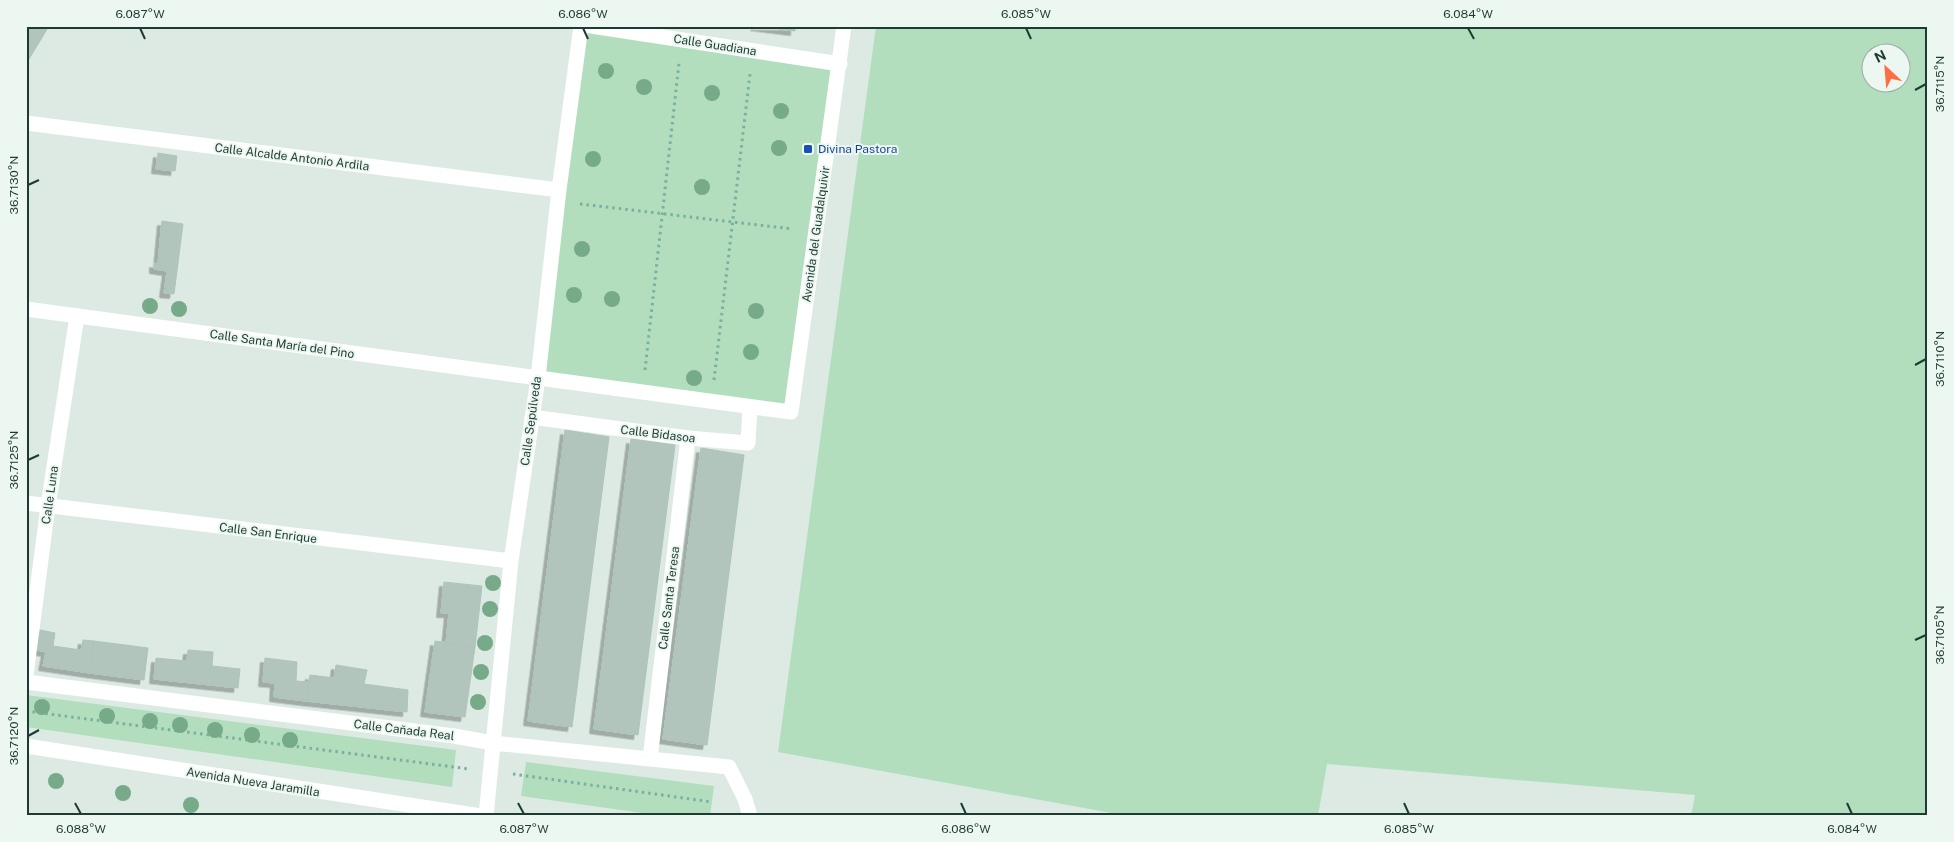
<svg xmlns="http://www.w3.org/2000/svg" width="1954" height="842" font-family="'Public Sans',sans-serif">
<style>
.green{fill:#b2debd;fill-rule:evenodd}
.building{fill:#b1c5bc;stroke:#aec4ba;filter:url(#shadow)}
.lines{fill:none;stroke-linecap:round;stroke-linejoin:round}
.path{stroke:#79b19e;stroke-width:3;stroke-dasharray:2.5 4;stroke-linecap:butt}
.pedestrian{stroke:#fff;stroke-width:15}
.minor{stroke:#fff;stroke-width:15}
.tertiary{stroke:#fff;stroke-width:15}
.tree{fill:#76aa89}
.ticks{fill:none;stroke:#1d3b32;stroke-width:2}
.transit-dot{fill:#1a4fb4;stroke:#edf7f1;stroke-width:2}
.labels{text-anchor:middle;stroke-width:4;stroke-linejoin:round;paint-order:stroke}
.street-label{font-size:12px;fill:#1d3b32;stroke:#edf7f1}
.transit-label{font-size:12px;fill:#164399;stroke:#edf7f1;text-anchor:start}
.neatline{fill:none;stroke:#1d3b32;stroke-width:2}
.ticks-label{font-size:12px;text-anchor:middle;fill:#1d3b32}
</style>
<defs>
<filter id="shadow"><feDropShadow dx="-4.5" dy="4.5" stdDeviation="0" flood-color="#0004"/></filter>
</defs>
<rect width="100%" height="100%" fill="#dceae3"/>
<path class="green" d="M 581,26 L 840,64 L 791,412 L 538,378 Z
M 876,26 L 1928,26 L 1928,816 L 1691,816 L 1695,795 L 1327,764 L 1318,816 L 1128,816 L 778,752 ZM 1872,52 L 1902,52 L 1902,82 L 1872,82 Z
M 26,695 L 456,750 L 452,787 L 26,727 Z
M 526,762 L 714,786 L 710,816 L 664,816 L 521,796 Z"/>
<path class="building" d="M 26,26 L 49,26 L 26,64 Z
M 755,26 L 795,26 L 795,31 Z
M 158,153 L 177,156 L 175,171 L 156,169 Z
M 162,221 L 183,224 L 174,294 L 164,293 L 167,271 L 154,269 L 154,263 L 158,264 Z
M 565,430 L 609,437 L 572,727 L 528,721 Z
M 631,439 L 675,445 L 638,735 L 594,729 Z
M 701,448 L 744,455 L 707,745 L 663,739 Z
M 444,582 L 482,586 L 475,647 L 446,643 L 449,613 L 441,613 Z
M 40,630 L 55,633 L 53,646 L 81,650 L 83,640 L 94,641 L 90,673 L 43,666 L 46,652 L 37,650 Z
M 94,641 L 148,648 L 144,680 L 90,673 Z
M 435,641 L 475,647 L 465,717 L 425,712 Z
M 188,650 L 213,652 L 212,666 L 240,669 L 238,688 L 154,679 L 156,658 L 187,661 Z
M 265,658 L 297,662 L 296,681 L 309,682 L 306,701 L 274,697 L 275,683 L 263,682 Z
M 336,665 L 367,670 L 364,684 L 408,690 L 407,712 L 306,701 L 310,675 L 334,678 Z"/>
<g class="lines">
<path class="path" d="M 580,204 L 793,229
M 645,370 L 679,63
M 714,380 L 750,74
M 26,711 L 469,769
M 513,774 L 712,802"/>
<path class="pedestrian" d="M 532,417 L 688,438 L 748,443 L 750,407
M 26,675 L 48,506 L 77,316"/>
<path class="minor" d="M 591,26 L 840,64
M 26,123 L 559,190
M 26,309 L 791,412 L 844,26
M 26,503 L 511,561
M 26,682 L 454,736 L 493,743 L 729,767 L 745,799 L 750,816
M 650,759 L 688,438
M 486,816 L 511,561 L 538,378 L 559,190 L 581,26"/>
<path class="tertiary" d="M 26,746 L 481,816"/>
</g>
<g class="tree">
<circle cx="606" cy="71" r="8"/>
<circle cx="644" cy="87" r="8"/>
<circle cx="712" cy="93" r="8"/>
<circle cx="781" cy="111" r="8"/>
<circle cx="779" cy="148" r="8"/>
<circle cx="593" cy="159" r="8"/>
<circle cx="702" cy="187" r="8"/>
<circle cx="582" cy="249" r="8"/>
<circle cx="574" cy="295" r="8"/>
<circle cx="612" cy="299" r="8"/>
<circle cx="150" cy="306" r="8"/>
<circle cx="179" cy="309" r="8"/>
<circle cx="756" cy="311" r="8"/>
<circle cx="751" cy="352" r="8"/>
<circle cx="694" cy="378" r="8"/>
<circle cx="493" cy="583" r="8"/>
<circle cx="490" cy="609" r="8"/>
<circle cx="485" cy="643" r="8"/>
<circle cx="481" cy="672" r="8"/>
<circle cx="478" cy="702" r="8"/>
<circle cx="42" cy="707" r="8"/>
<circle cx="107" cy="716" r="8"/>
<circle cx="150" cy="721" r="8"/>
<circle cx="180" cy="725" r="8"/>
<circle cx="215" cy="730" r="8"/>
<circle cx="252" cy="735" r="8"/>
<circle cx="290" cy="740" r="8"/>
<circle cx="56" cy="781" r="8"/>
<circle cx="123" cy="793" r="8"/>
<circle cx="191" cy="805" r="8"/>
</g>
<path class="ticks" d="M 140,28 L 145,39M 583,28 L 588,39M 1026,28 L 1031,39M 1468,28 L 1474,39M 1915,90 L 1926,84M 28,185 L 39,180M 1915,365 L 1926,359M 28,460 L 39,455M 1915,640 L 1926,635M 28,736 L 39,730M 75,803 L 81,814M 518,803 L 524,814M 961,803 L 966,814M 1404,803 L 1409,814M 1847,803 L 1852,814"/>
<rect class="transit-dot" x="803" y="144" width="10" height="10" rx="2.5"/>
<g class="labels">
<g class="street-label">
<text transform="translate(715 45) rotate(9)" y="4">Calle Guadiana</text>
<text transform="translate(292 157) rotate(7)" y="4">Calle Alcalde Antonio Ardila</text>
<text transform="translate(816 234) rotate(-82)" y="4">Avenida del Guadalquivir</text>
<text transform="translate(282 344) rotate(8)" y="4">Calle Santa María del Pino</text>
<text transform="translate(531 421) rotate(-82)" y="4">Calle Sepúlveda</text>
<text transform="translate(658 434) rotate(7)" y="4">Calle Bidasoa</text>
<text transform="translate(50 495) rotate(-82)" y="4">Calle Luna</text>
<text transform="translate(268 533) rotate(7)" y="4">Calle San Enrique</text>
<text transform="translate(669 598) rotate(-83)" y="4">Calle Santa Teresa</text>
<text transform="translate(404 730) rotate(7)" y="4">Calle Cañada Real</text>
<text transform="translate(253 782) rotate(9)" y="4">Avenida Nueva Jaramilla</text>
</g>
<g class="transit-label">
<text x="818" y="153">Divina Pastora</text>
</g>
</g>
<rect width="1954" height="842" fill="none" stroke="#edf7f1" stroke-width="55"/>
<g transform="translate(1886 68) rotate(334)"><circle r="24" fill="#edf7f1" stroke="#9aaca5"/>
<path d="M0-4L9 19L0 12L-9 19Z" fill="#ff6d45"/>
<text y="-8" font-size="14" font-weight="bold" text-anchor="middle" fill="#1d3b32">N</text>
</g>
<rect x="28" y="28" width="1898" height="786" class="neatline"/>
<g class="ticks-label">
<text x="140" y="18">6.087°W</text>
<text x="583" y="18">6.086°W</text>
<text x="1026" y="18">6.085°W</text>
<text x="1468" y="18">6.084°W</text>
<text transform="translate(1940 84) rotate(-90)" y="4">36.7115°N</text>
<text transform="translate(14 185) rotate(-90)" y="4">36.7130°N</text>
<text transform="translate(1940 359) rotate(-90)" y="4">36.7110°N</text>
<text transform="translate(14 460) rotate(-90)" y="4">36.7125°N</text>
<text transform="translate(1940 635) rotate(-90)" y="4">36.7105°N</text>
<text transform="translate(14 736) rotate(-90)" y="4">36.7120°N</text>
<text x="81" y="833">6.088°W</text>
<text x="524" y="833">6.087°W</text>
<text x="966" y="833">6.086°W</text>
<text x="1409" y="833">6.085°W</text>
<text x="1852" y="833">6.084°W</text>
</g>
</svg>
